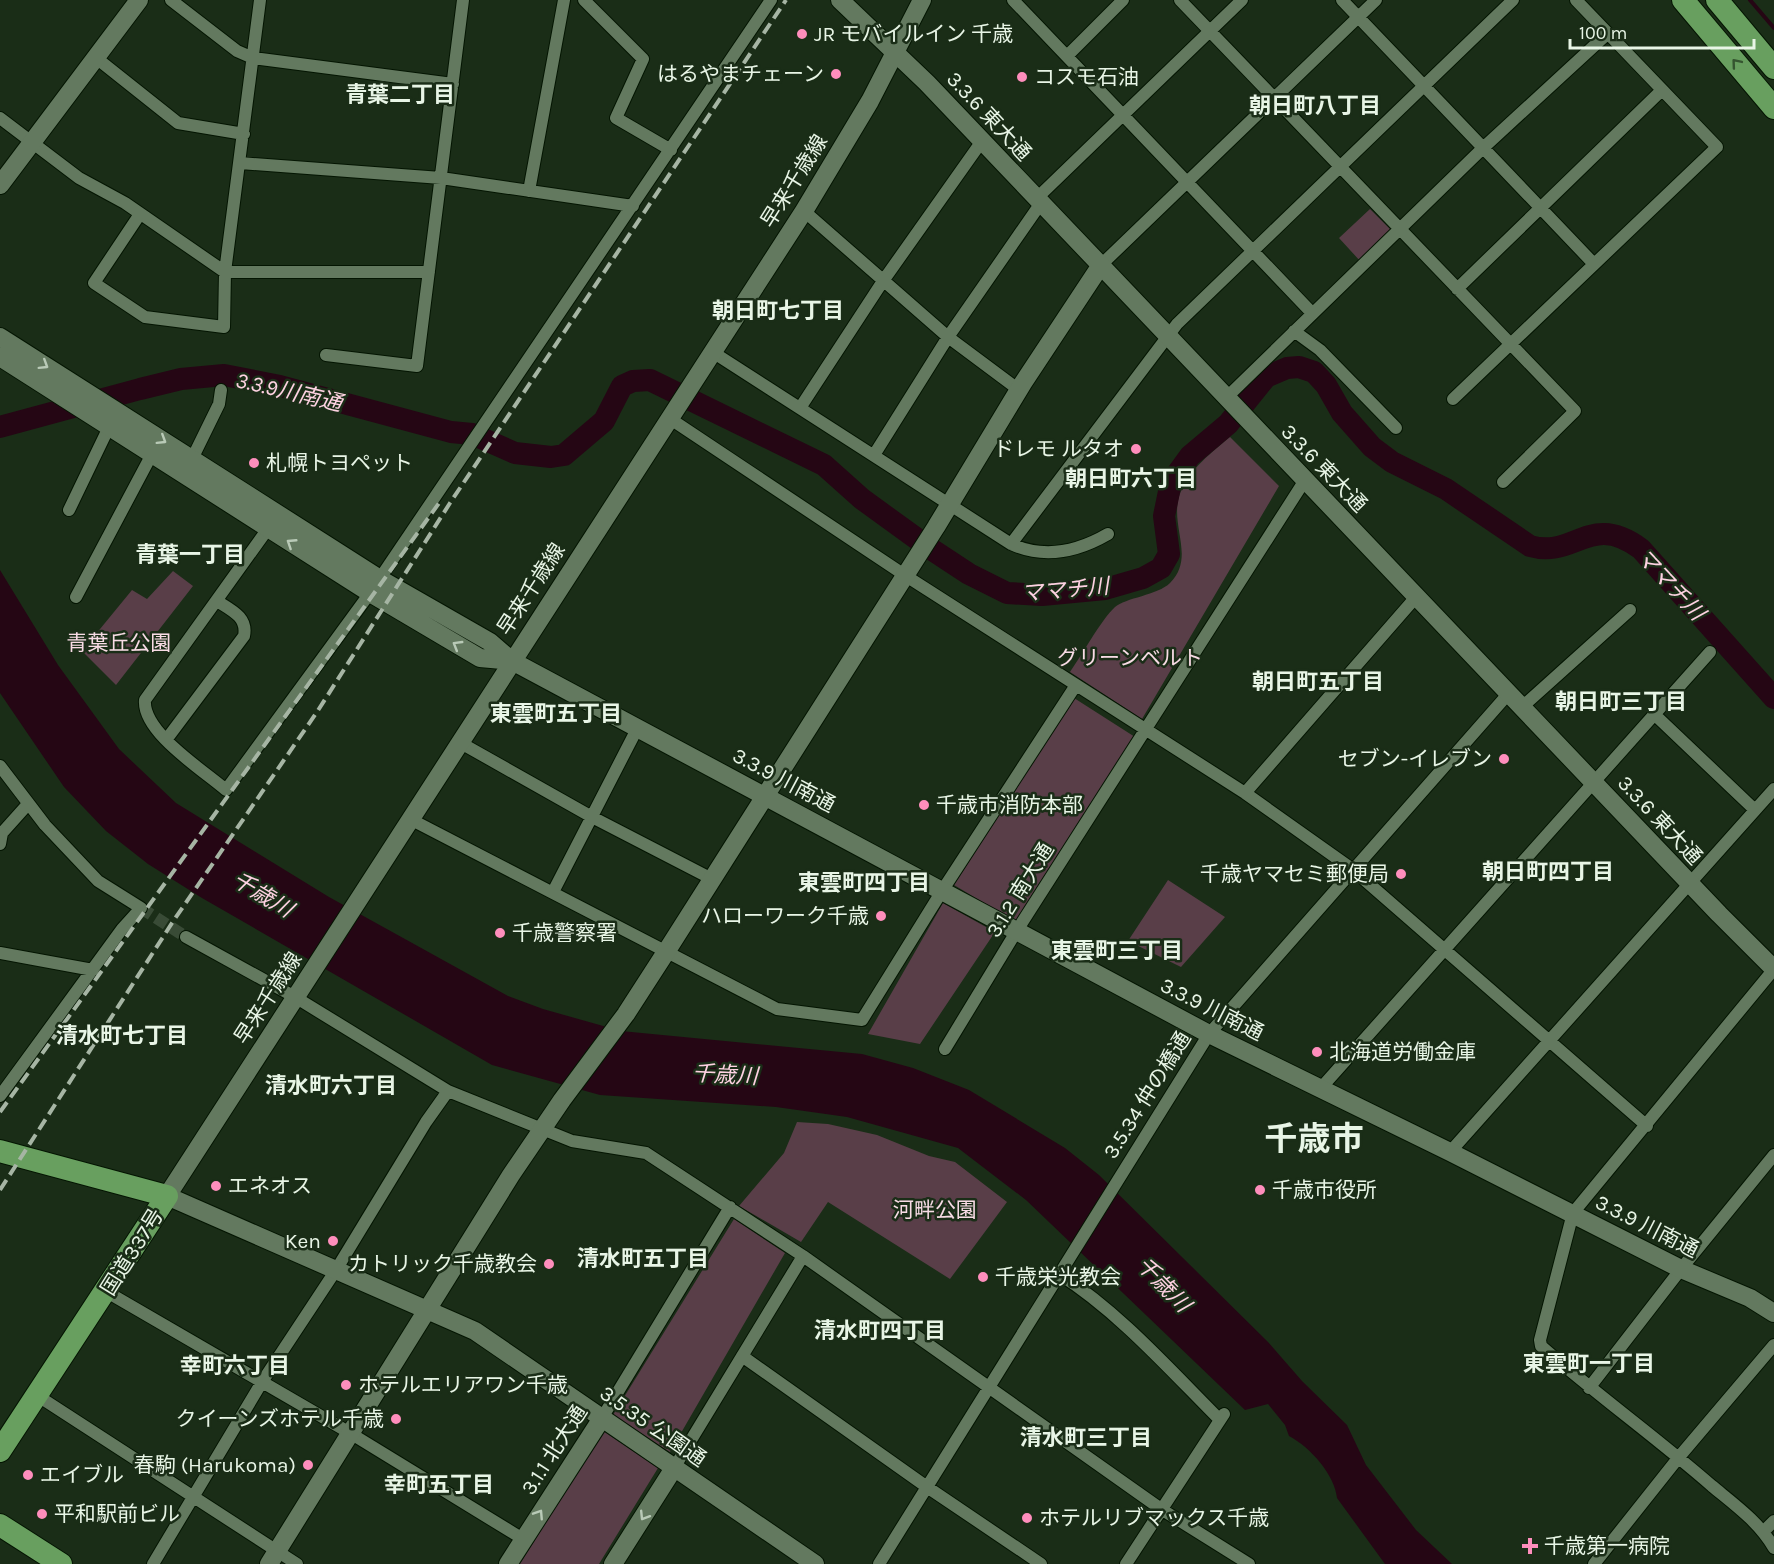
<svg xmlns="http://www.w3.org/2000/svg" width="1774" height="1564" font-family="Karla,'Noto Sans JP',sans-serif">
<style>
.green{fill:#593e48}
.water{fill:#250614}
.lines{fill:none;stroke-linecap:round;stroke-linejoin:round}
.stream{stroke:#250614;stroke-width:4}
.river{stroke:#250614;stroke-width:22}
.street-tunnel{stroke:#394b36;stroke-width:12;stroke-dasharray:12 6;stroke-linecap:butt}
.street-casing{stroke:#041502;stroke-width:14}
.secondary-casing{stroke:#041502;stroke-width:20}
.highway-casing{stroke:#041502;stroke-width:24}
.street{stroke:#63795f;stroke-width:12}
.secondary{stroke:#63795f;stroke-width:18}
.highway{stroke:#689f5f;stroke-width:22}
.rail{stroke:#a6b5a4;stroke-width:4;stroke-dasharray:12 6;stroke-linecap:butt}
.oneway{stroke:#355530}
.oneway2{stroke:#b9cab7}
.poi-dot{fill:#fe8ebc;stroke:#1a2d17;stroke-width:2}
.labels{text-anchor:middle;stroke-width:5;stroke-linejoin:round;paint-order:stroke}
.poi-label{font-size:21px;fill:#e8f5e6;stroke:#1a2d17;text-anchor:start}
.street-label{font-size:21px;fill:#e8f5e6;stroke:#1a2d17}
.park-label{font-size:21px;fill:#f8dbe5;stroke:#1a2d17}
.neighbourhood-label{font-size:22px;font-weight:bold;fill:#e8f5e6;stroke:#1a2d17}
.water-label{font-size:22px;font-style:italic;fill:#fed2e2;stroke:#1a2d17}
.town-label{font-size:33px;font-weight:bold;fill:#e8f5e6;stroke:#1a2d17}
</style>
<rect width="100%" height="100%" fill="#1a2d17"/>
<path class="green" d="M 1370,209 L 1392,231 L 1361,262 L 1339,238 Z
M 1230,437 L 1279,486 L 1142,719 L 1070,672 C 1082,655 1101,620 1115,607 C 1125,598 1158,595 1170,583 C 1197,556 1167,523 1181,491 C 1190,469 1212,452 1230,437 Z
M 173,571 L 193,586 L 116,685 L 82,651 L 132,590 L 147,599 Z
M 1074,698 L 1135,737 L 1016,922 L 954,885 Z
M 1168,880 L 1225,917 L 1181,967 L 1128,941 Z
M 943,903 L 995,932 L 920,1044 L 868,1034 Z
M 797,1122 L 828,1124 L 877,1135 L 929,1156 L 955,1162 L 1007,1202 L 950,1279 L 828,1202 L 801,1242 L 739,1206 L 784,1153 Z
M 734,1219 L 785,1253 L 670,1452 L 613,1415 Z
M 603,1431 L 658,1468 L 599,1564 L 520,1564 Z"/>
<path class="water" d="M 28,414 L 35,425 L 0,435 L 0,420 Z
M 0,570 L 58,665 L 119,749 L 176,803 L 329,897 L 508,996 L 543,1009 L 621,1031 L 862,1054 L 913,1068 L 969,1090 L 1065,1148 L 1099,1175 L 1268,1342 L 1302,1381 L 1347,1425 L 1366,1465 L 1416,1530 L 1452,1564 L 1385,1564 L 1337,1498 C 1335,1475 1310,1447 1289,1436 L 1285,1425 L 1268,1404 L 1245,1410 L 1026,1200 L 958,1148 L 847,1117 L 776,1107 L 600,1095 L 492,1065 L 202,898 L 148,864 L 106,831 L 64,787 L 0,693 Z"/>
<g class="lines">
<path class="stream" d="M 1750,0 L 1774,28"/>
<path class="river" d="M 0,427 L 140,389 L 181,379 L 224,375 L 280,386 L 451,432 L 472,434 L 515,453 L 551,457 L 564,455 L 604,421 L 622,386 L 633,381 L 650,380 L 824,465 L 862,499 L 931,549 L 969,574 L 1007,593 L 1042,595 L 1105,589 L 1143,578 L 1161,568 L 1169,554 L 1164,516 L 1171,482 L 1190,456 L 1228,424 L 1266,377 L 1287,368 L 1299,367 L 1314,372 L 1326,385 L 1342,413 L 1372,447 L 1392,462 L 1446,489 L 1530,546 C 1575,559 1590,511 1641,549 L 1774,698"/>
<path class="street-tunnel" d="M 141,908 L 186,937"/>
<g class="street-casing">
<path id="street" d="M 171,0 L 237,51 L 253,58 L 453,84
M 584,0 L 643,59 L 616,118 L 671,150
M 1013,0 L 1312,313
M 1180,0 L 1575,411 L 1503,482
M 1342,0 L 1594,264
M 1067,56 L 1123,0
M 95,57 L 178,123 L 244,134
M 0,118 L 79,178 L 125,203 L 225,272 L 429,272
M 240,163 L 441,178 L 633,206
M 529,191 L 564,0
M 1037,198 L 1242,0
M 804,211 L 948,337 L 1019,390
M 140,214 L 94,283 L 145,317 L 224,327 L 225,272 L 260,0
M 1101,265 L 1376,0
M 1457,289 L 1662,90
M 1294,331 L 1320,350 L 1396,428
M 711,351 L 1011,544 C 1044,559 1077,552 1108,534
M 326,355 L 417,366 L 463,0
M 1226,398 L 1483,148 L 1607,34
M 1453,399 L 1717,147 L 1576,0
M 800,408 L 883,281 L 982,141
M 669,418 L 906,576 L 1245,793 L 1352,869 L 1647,1126
M 874,455 L 948,337 L 1041,203
M 192,459 L 219,404 L 221,390
M 69,510 L 109,427
M 272,523 L 145,700 C 142,732 203,770 226,790 L 370,593 L 771,0
M 1011,544 L 1177,324 L 1513,0
M 76,597 L 152,454
M 1522,707 L 1630,610
M 1654,714 L 1755,810
M 166,740 L 244,636 C 248,617 231,610 217,601
M 459,742 L 592,817 L 712,879
M 0,766 L 45,825 L 98,881 L 141,908 L 122,929 L 0,1096
M 1245,793 L 1416,597
M 410,819 L 777,1009 L 862,1020 L 942,891 L 1076,685
M 0,844 L 2,833 L 28,804
M 553,892 L 637,729
M 186,937 L 295,997 L 448,1091 L 572,1141 L 646,1153 L 803,1256 L 1161,1509 L 1249,1564
M 0,953 L 93,970
M 1774,969 L 1573,1213 L 1540,1340 L 1541,1346 C 1597,1395 1657,1438 1712,1486 C 1735,1505 1759,1522 1774,1548
M 945,1049 L 1016,932 L 1305,480
M 1321,1088 L 1710,652
M 1450,1152 L 1774,789
M 1059,1274 C 1119,1312 1170,1370 1220,1420
M 107,1292 L 350,1433 L 523,1539
M 742,1356 L 927,1487 L 1041,1564
M 1589,1388 L 1681,1269 L 1774,1155
M 38,1396 L 297,1564
M 602,1418 L 730,1207
M 674,1468 L 803,1256
M 1764,1531 L 1774,1521
M 153,1564 L 262,1382 L 336,1270 L 426,1122 L 448,1091
M 879,1564 L 1209,1034 L 1509,693
M 1126,1564 L 1224,1414
M 1594,1564 L 1679,1457 L 1774,1345"/>
</g>
<g class="secondary-casing">
<path id="secondary" d="M 840,0 L 927,83 L 1719,914 L 1774,969
M 0,185 L 139,0
M 0,337 L 380,579 L 490,642 L 512,661 L 1209,1034 L 1450,1152 L 1681,1269 L 1750,1298 L 1774,1313
M 0,357 L 370,593 L 480,658 L 512,661
M 269,1564 L 511,1175 L 562,1100 L 626,1014 L 666,952 L 936,527 L 1023,383 L 1101,265
M 508,1564 L 602,1418
M 613,1564 L 674,1468
M 815,1564 L 475,1331 L 167,1196 L 804,211 L 870,101 L 922,0"/>
</g>
<g class="highway-casing">
<path id="highway" d="M 1683,0 L 1774,108
M 1717,0 L 1774,68
M 0,1151 L 167,1196 L 0,1451
M 0,1525 L 61,1564"/>
</g>
<use href="#street" class="street"/>
<use href="#secondary" class="secondary"/>
<use href="#highway" class="highway"/>
<path class="rail" d="M 0,1112 L 442,499
M 0,1190 L 174,920 L 317,712 L 450,503 L 786,0"/>
</g>
<defs><path id="oneway-chevron" d="M-2-3.5L2.5 0L-2 3.5" fill="none" stroke-width="1.6" stroke-linecap="round" stroke-linejoin="round" transform="scale(1.5)"/></defs>
<use class="oneway" href="#oneway-chevron" transform="translate(1736 63) rotate(-130)"/>
<g class="oneway2">
<use href="#oneway-chevron" transform="translate(44 365) rotate(32)"/>
<use href="#oneway-chevron" transform="translate(162 440) rotate(32)"/>
<use href="#oneway-chevron" transform="translate(291 543) rotate(-147)"/>
<use href="#oneway-chevron" transform="translate(457 645) rotate(-149)"/>
<use href="#oneway-chevron" transform="translate(539 1514) rotate(-57)"/>
<use href="#oneway-chevron" transform="translate(644 1516) rotate(122)"/>
</g>
<g class="poi-dot">
<circle cx="802" cy="34" r="6"/>
<circle cx="836" cy="74" r="6"/>
<circle cx="1022" cy="77" r="6"/>
<circle cx="1136" cy="449" r="6"/>
<circle cx="254" cy="463" r="6"/>
<circle cx="1504" cy="759" r="6"/>
<circle cx="924" cy="805" r="6"/>
<circle cx="1401" cy="874" r="6"/>
<circle cx="881" cy="916" r="6"/>
<circle cx="500" cy="933" r="6"/>
<circle cx="1317" cy="1052" r="6"/>
<circle cx="216" cy="1186" r="6"/>
<circle cx="1260" cy="1190" r="6"/>
<circle cx="333" cy="1241" r="6"/>
<circle cx="549" cy="1264" r="6"/>
<circle cx="983" cy="1277" r="6"/>
<circle cx="346" cy="1385" r="6"/>
<circle cx="396" cy="1419" r="6"/>
<circle cx="308" cy="1465" r="6"/>
<circle cx="28" cy="1475" r="6"/>
<circle cx="42" cy="1514" r="6"/>
<circle cx="1027" cy="1518" r="6"/>
<path d="M1527 1537h6v6h6v6h-6v6h-6v-6h-6v-6h6z"/>
</g>
<g class="labels">
<g class="poi-label">
<text x="814" y="41">JR モバイルイン 千歳</text>
<text x="824" y="81" text-anchor="end">はるやまチェーン</text>
<text x="1034" y="84">コスモ石油</text>
<text x="1124" y="456" text-anchor="end">ドレモ ルタオ</text>
<text x="266" y="470">札幌トヨペット</text>
<text x="1492" y="766" text-anchor="end">セブン-イレブン</text>
<text x="936" y="812">千歳市消防本部</text>
<text x="1389" y="881" text-anchor="end">千歳ヤマセミ郵便局</text>
<text x="869" y="923" text-anchor="end">ハローワーク千歳</text>
<text x="512" y="940">千歳警察署</text>
<text x="1329" y="1059">北海道労働金庫</text>
<text x="228" y="1193">エネオス</text>
<text x="1272" y="1197">千歳市役所</text>
<text x="321" y="1248" text-anchor="end">Ken</text>
<text x="537" y="1271" text-anchor="end">カトリック千歳教会</text>
<text x="995" y="1284">千歳栄光教会</text>
<text x="358" y="1392">ホテルエリアワン千歳</text>
<text x="384" y="1426" text-anchor="end">クイーンズホテル千歳</text>
<text x="296" y="1472" text-anchor="end">春駒 (Harukoma)</text>
<text x="40" y="1482">エイブル</text>
<text x="54" y="1521">平和駅前ビル</text>
<text x="1039" y="1525">ホテルリブマックス千歳</text>
<text x="1544" y="1553">千歳第一病院</text>
</g>
<g class="street-label">
<text transform="translate(989 116) rotate(47)" y="7">3.3.6 東大通</text>
<text transform="translate(794 181) rotate(-58)" y="7">早来千歳線</text>
<text transform="translate(1324 468) rotate(46)" y="7">3.3.6 東大通</text>
<text transform="translate(531 589) rotate(-57)" y="7">早来千歳線</text>
<text transform="translate(784 780) rotate(28)" y="7">3.3.9 川南通</text>
<text transform="translate(1660 820) rotate(47)" y="7">3.3.6 東大通</text>
<text transform="translate(1020 890) rotate(-58)" y="7">3.1.2 南大通</text>
<text transform="translate(268 998) rotate(-57)" y="7">早来千歳線</text>
<text transform="translate(1212 1009) rotate(27)" y="7">3.3.9 川南通</text>
<text transform="translate(1147 1095) rotate(-58)" y="7">3.5.34 仲の橋通</text>
<text transform="translate(1647 1226) rotate(27)" y="7">3.3.9 川南通</text>
<text transform="translate(132 1252) rotate(-58)" y="7">国道337号</text>
<text transform="translate(653 1426) rotate(35)" y="7">3.5.35 公園通</text>
<text transform="translate(554 1450) rotate(-57)" y="7">3.1.1 北大通</text>
</g>
<g class="park-label">
<text x="119" y="650">青葉丘公園</text>
<text x="1130" y="665">グリーンベルト</text>
<text x="935" y="1217">河畔公園</text>
</g>
<g class="neighbourhood-label">
<text x="400" y="102">青葉二丁目</text>
<text x="1315" y="113">朝日町八丁目</text>
<text x="778" y="318">朝日町七丁目</text>
<text x="1131" y="486">朝日町六丁目</text>
<text x="190" y="562">青葉一丁目</text>
<text x="1318" y="689">朝日町五丁目</text>
<text x="1621" y="709">朝日町三丁目</text>
<text x="556" y="721">東雲町五丁目</text>
<text x="1548" y="879">朝日町四丁目</text>
<text x="864" y="890">東雲町四丁目</text>
<text x="1117" y="958">東雲町三丁目</text>
<text x="122" y="1043">清水町七丁目</text>
<text x="331" y="1093">清水町六丁目</text>
<text x="643" y="1266">清水町五丁目</text>
<text x="880" y="1338">清水町四丁目</text>
<text x="1589" y="1371">東雲町一丁目</text>
<text x="235" y="1373">幸町六丁目</text>
<text x="1086" y="1445">清水町三丁目</text>
<text x="439" y="1492">幸町五丁目</text>
</g>
<g class="water-label">
<text transform="translate(289 391) rotate(13)" y="8">3.3.9川南通</text>
<text transform="translate(1671 584) rotate(47)" y="8">ママチ川</text>
<text transform="translate(1065 589) rotate(-5)" y="8">ママチ川</text>
<text transform="translate(263 894) rotate(31)" y="8">千歳川</text>
<text transform="translate(725 1074) rotate(3)" y="8">千歳川</text>
<text transform="translate(1164 1284) rotate(46)" y="8">千歳川</text>
</g>
<g class="town-label">
<text x="1314" y="1150">千歳市</text>
</g>
</g>
<path d="M1570 39v9h184v-9" fill="none" stroke="#e8f5e6" stroke-width="3"/>
<text x="1579" y="39" font-size="18" fill="#e8f5e6" stroke="#1a2d17" stroke-width="4.5" paint-order="stroke">100 m</text>
</svg>
